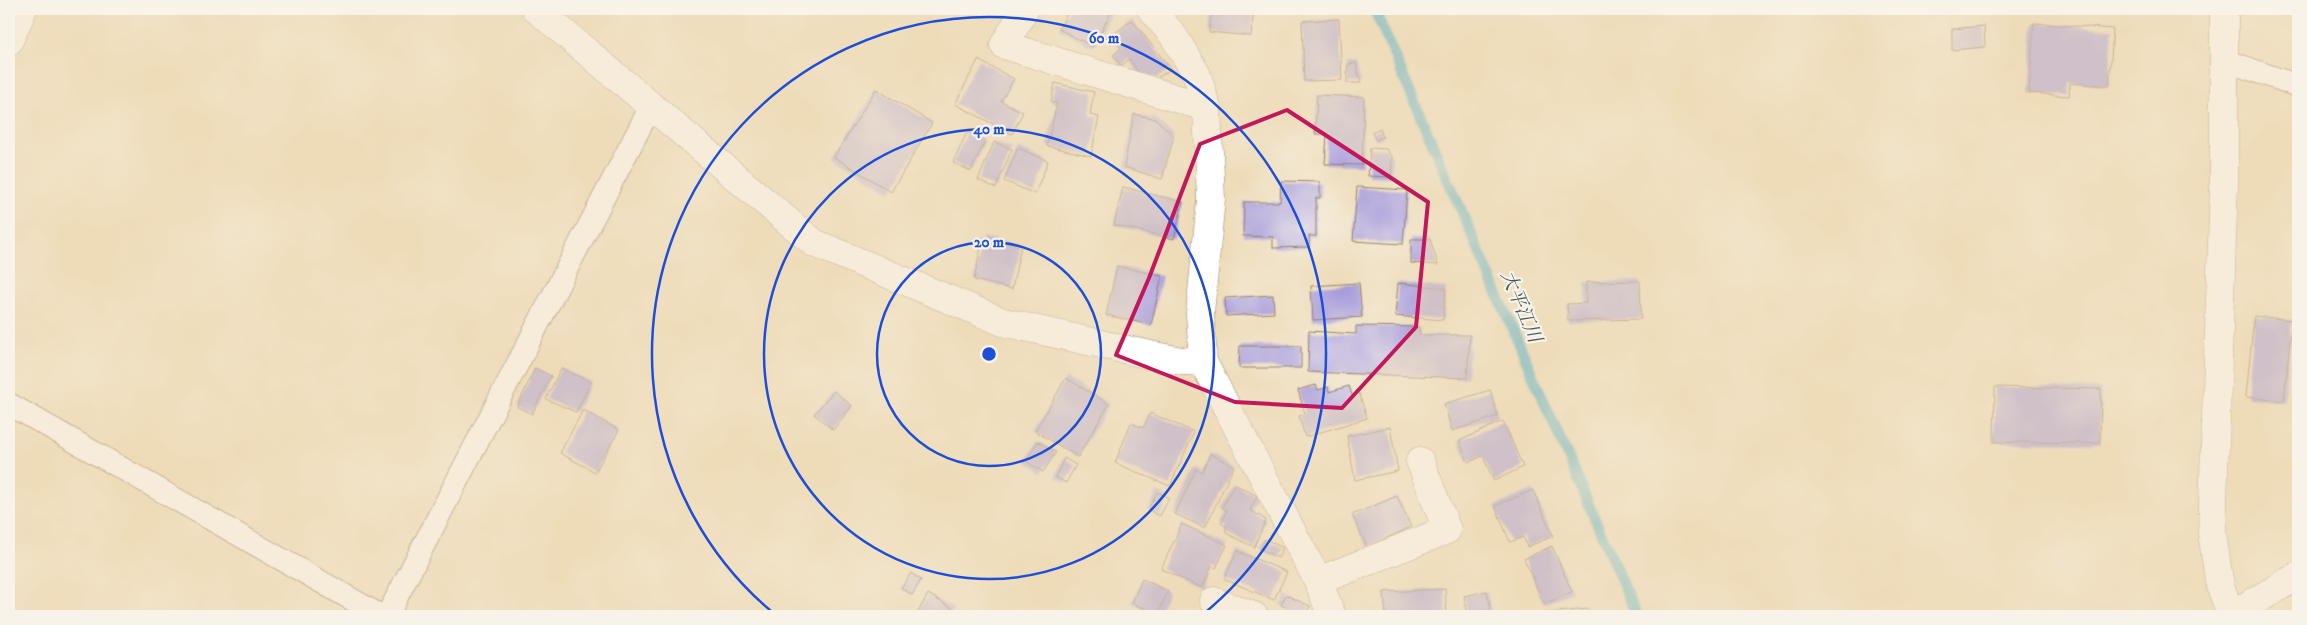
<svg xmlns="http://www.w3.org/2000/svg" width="2307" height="625" font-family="'IM FELL DW Pica','Noto Serif JP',serif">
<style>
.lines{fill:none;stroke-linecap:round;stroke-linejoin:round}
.stream{stroke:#4cadcb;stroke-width:11}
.building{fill:#a99ddb}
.lane-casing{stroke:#94836c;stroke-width:24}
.street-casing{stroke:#94836c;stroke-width:29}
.secondary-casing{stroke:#94836c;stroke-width:29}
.lane{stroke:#fff;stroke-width:22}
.street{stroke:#fff;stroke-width:28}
.secondary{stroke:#fff;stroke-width:28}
.marked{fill:none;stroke:#c2185b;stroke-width:4;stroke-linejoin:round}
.ring{fill:none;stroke:#1d4ed8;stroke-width:2.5}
.labels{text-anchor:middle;stroke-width:4.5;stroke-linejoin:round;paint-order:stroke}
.water-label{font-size:19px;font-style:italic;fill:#41585b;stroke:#f7f3e8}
.centre{fill:#1d4ed8;stroke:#f7f3e8;stroke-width:2.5}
.ring-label{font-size:15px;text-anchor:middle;font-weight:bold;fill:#1d4ed8;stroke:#f7f3e8;stroke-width:4.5;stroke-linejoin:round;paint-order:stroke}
</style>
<rect width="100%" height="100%" fill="#f7f3e8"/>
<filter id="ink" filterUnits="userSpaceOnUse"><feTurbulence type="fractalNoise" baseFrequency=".02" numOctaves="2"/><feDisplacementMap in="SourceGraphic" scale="10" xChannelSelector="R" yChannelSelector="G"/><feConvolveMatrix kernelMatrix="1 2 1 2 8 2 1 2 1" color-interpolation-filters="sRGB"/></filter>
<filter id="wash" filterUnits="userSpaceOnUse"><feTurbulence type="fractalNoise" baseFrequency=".0096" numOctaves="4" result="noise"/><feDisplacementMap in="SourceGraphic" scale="20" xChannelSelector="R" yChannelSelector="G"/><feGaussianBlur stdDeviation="1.12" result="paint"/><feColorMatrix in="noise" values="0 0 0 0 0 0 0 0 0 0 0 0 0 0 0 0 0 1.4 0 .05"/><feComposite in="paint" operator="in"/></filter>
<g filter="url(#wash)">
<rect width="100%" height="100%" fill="#eedcb9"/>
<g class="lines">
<path class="stream" d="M 1374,9 L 1637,616"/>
</g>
<g id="blocks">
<path class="building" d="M 1069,9 L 1113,9 L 1093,47 L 1059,29 Z
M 1212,9 L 1254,9 L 1251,36 L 1209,32 Z
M 1339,19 L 1342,80 L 1304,81 L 1302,21 Z
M 1132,20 L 1171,69 L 1157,78 L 1138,72 L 1129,59 L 1121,66 L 1113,55 L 1121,48 L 1110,37 Z
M 2034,23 L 2113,29 L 2109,86 L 2070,83 L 2069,96 L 2029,93 Z
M 1984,26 L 1985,47 L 1952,50 L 1952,29 Z
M 978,60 L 1014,79 L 1001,101 L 1023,112 L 1012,134 L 955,104 Z
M 1356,63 L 1361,83 L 1347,83 L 1348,64 Z
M 1055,83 L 1094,92 L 1090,115 L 1099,117 L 1091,156 L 1047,146 L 1057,103 L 1051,102 Z
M 876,89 L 932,123 L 891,192 L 834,157 Z
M 1317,95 L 1364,97 L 1362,165 L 1325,164 L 1327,134 L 1315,134 Z
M 1134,114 L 1156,119 L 1174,136 L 1162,179 L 1124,167 Z
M 1380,129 L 1383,137 L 1376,140 L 1372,133 Z
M 967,132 L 985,141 L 971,171 L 953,163 Z
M 994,142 L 1012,149 L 996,188 L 978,180 Z
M 1018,148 L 1048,161 L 1035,194 L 1004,181 Z
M 1370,148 L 1386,149 L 1392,157 L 1391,177 L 1368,176 Z
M 1281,181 L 1320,182 L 1320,198 L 1316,198 L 1316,236 L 1309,236 L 1309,247 L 1273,248 L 1273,237 L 1243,236 L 1244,202 L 1280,202 Z
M 1123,187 L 1183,202 L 1174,239 L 1114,225 Z
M 1357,187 L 1407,190 L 1403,244 L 1353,241 Z
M 983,237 L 1021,245 L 1012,289 L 974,280 Z
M 1411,239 L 1430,239 L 1438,265 L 1411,263 Z
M 1117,266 L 1162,276 L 1151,325 L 1106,315 Z
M 1640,281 L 1641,319 L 1568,321 L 1567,304 L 1586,303 L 1586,282 Z
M 1359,283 L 1362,317 L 1313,320 L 1311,286 Z
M 1398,283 L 1446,288 L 1443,320 L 1395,316 Z
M 1273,295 L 1274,313 L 1226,316 L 1225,298 Z
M 2254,316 L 2292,320 L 2284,401 L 2246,397 Z
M 1356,326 L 1419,327 L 1420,335 L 1470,335 L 1467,378 L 1308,372 L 1309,331 L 1356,334 Z
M 1240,346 L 1301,346 L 1301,368 L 1239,368 Z
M 535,368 L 551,376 L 532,414 L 517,407 Z
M 561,368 L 591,382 L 576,412 L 546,399 Z
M 1066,378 L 1109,404 L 1078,457 L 1035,431 Z
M 1316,385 L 1318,390 L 1328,387 L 1329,392 L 1349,386 L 1352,395 L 1359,393 L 1367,418 L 1305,437 L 1299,416 L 1305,414 L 1298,390 Z
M 1995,387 L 2101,389 L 2100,443 L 1994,442 Z
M 1490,390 L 1498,416 L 1452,431 L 1444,404 Z
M 834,391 L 852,406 L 833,430 L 814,414 Z
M 583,410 L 619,430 L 595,472 L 560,453 Z
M 1150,413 L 1194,432 L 1170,486 L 1115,463 L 1131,423 L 1143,428 Z
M 1503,421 L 1523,467 L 1494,481 L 1483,456 L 1468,462 L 1459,441 Z
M 1390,427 L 1398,471 L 1355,480 L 1347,436 Z
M 1038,441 L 1056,452 L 1043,472 L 1026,461 Z
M 1210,454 L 1234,466 L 1205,528 L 1175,514 L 1196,469 L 1202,472 Z
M 1064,458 L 1076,465 L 1066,483 L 1055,477 Z
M 1234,484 L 1257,496 L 1250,510 L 1266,520 L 1254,547 L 1226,533 L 1226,526 L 1221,523 L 1227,510 L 1222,508 Z
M 1533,490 L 1553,536 L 1527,547 L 1523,537 L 1510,542 L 1495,506 Z
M 1157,492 L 1169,498 L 1160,516 L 1148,510 Z
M 1397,496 L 1411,527 L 1367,547 L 1352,515 Z
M 1182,524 L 1227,545 L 1216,568 L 1212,566 L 1202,588 L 1161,569 Z
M 1265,539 L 1283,548 L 1278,558 L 1260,549 Z
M 1552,546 L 1572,592 L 1544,604 L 1524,559 Z
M 1237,551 L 1287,572 L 1274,600 L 1224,579 Z
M 911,573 L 921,580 L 912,595 L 901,588 Z
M 1142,579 L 1168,591 L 1158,615 L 1132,603 Z
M 1445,589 L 1447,616 L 1386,616 L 1384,592 Z
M 1487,591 L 1491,610 L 1468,615 L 1464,596 Z
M 928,594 L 954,609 L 950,616 L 916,616 Z
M 1286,595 L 1310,606 L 1305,616 L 1281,605 Z
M 1588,609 L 1591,616 L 1528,616 L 1528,615 Z"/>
</g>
</g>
<g filter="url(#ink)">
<use href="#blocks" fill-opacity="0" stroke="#94836c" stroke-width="1"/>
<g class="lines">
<g class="lane-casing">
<path id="lane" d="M 2224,60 L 2298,86
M 9,404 L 381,616
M 387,616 L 651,106"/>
</g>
<g class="street-casing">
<path id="street" d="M 536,9 L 814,243 L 1003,322 L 1150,355 L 1182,361 L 1203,362
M 1025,9 L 1004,45 L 1207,108
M 1151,9 L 1173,35 L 1197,75 L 1207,108 L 1211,199 L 1200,313 L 1203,362 L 1318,581 L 1332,616
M 9,41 L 23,9
M 1318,581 L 1447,530 L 1420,461
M 1214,601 L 1254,616
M 2229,616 L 2298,576"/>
</g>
<g class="secondary-casing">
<path id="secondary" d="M 2224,9 L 2224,184 L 2212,533 L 2220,586 L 2231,614"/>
</g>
<use href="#lane" class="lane"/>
<use href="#street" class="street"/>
<use href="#secondary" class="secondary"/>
</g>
</g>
<path d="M0 0H2307V625H0ZM 1287,110 L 1428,202 L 1416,327 L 1342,408 L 1235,402 L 1116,355 L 1149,278 L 1200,144 Z" fill="#eedcb9" fill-opacity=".55" fill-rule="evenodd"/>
<path class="marked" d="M 1287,110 L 1428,202 L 1416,327 L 1342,408 L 1235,402 L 1116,355 L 1149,278 L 1200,144 Z"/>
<g class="ring">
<circle cx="989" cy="354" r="112"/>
<circle cx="989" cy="354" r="225"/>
<path d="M777 616A337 337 0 1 1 1201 616"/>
</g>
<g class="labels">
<g class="water-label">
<text transform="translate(1522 306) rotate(67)" y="7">大平江川</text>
</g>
</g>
<circle cx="989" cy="354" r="8" class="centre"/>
<g class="ring-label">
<text x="1104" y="43">60 m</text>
<text x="989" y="134">40 m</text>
<text x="989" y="247">20 m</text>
</g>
<rect width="2307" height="625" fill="none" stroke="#f7f3e8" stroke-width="30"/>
</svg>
